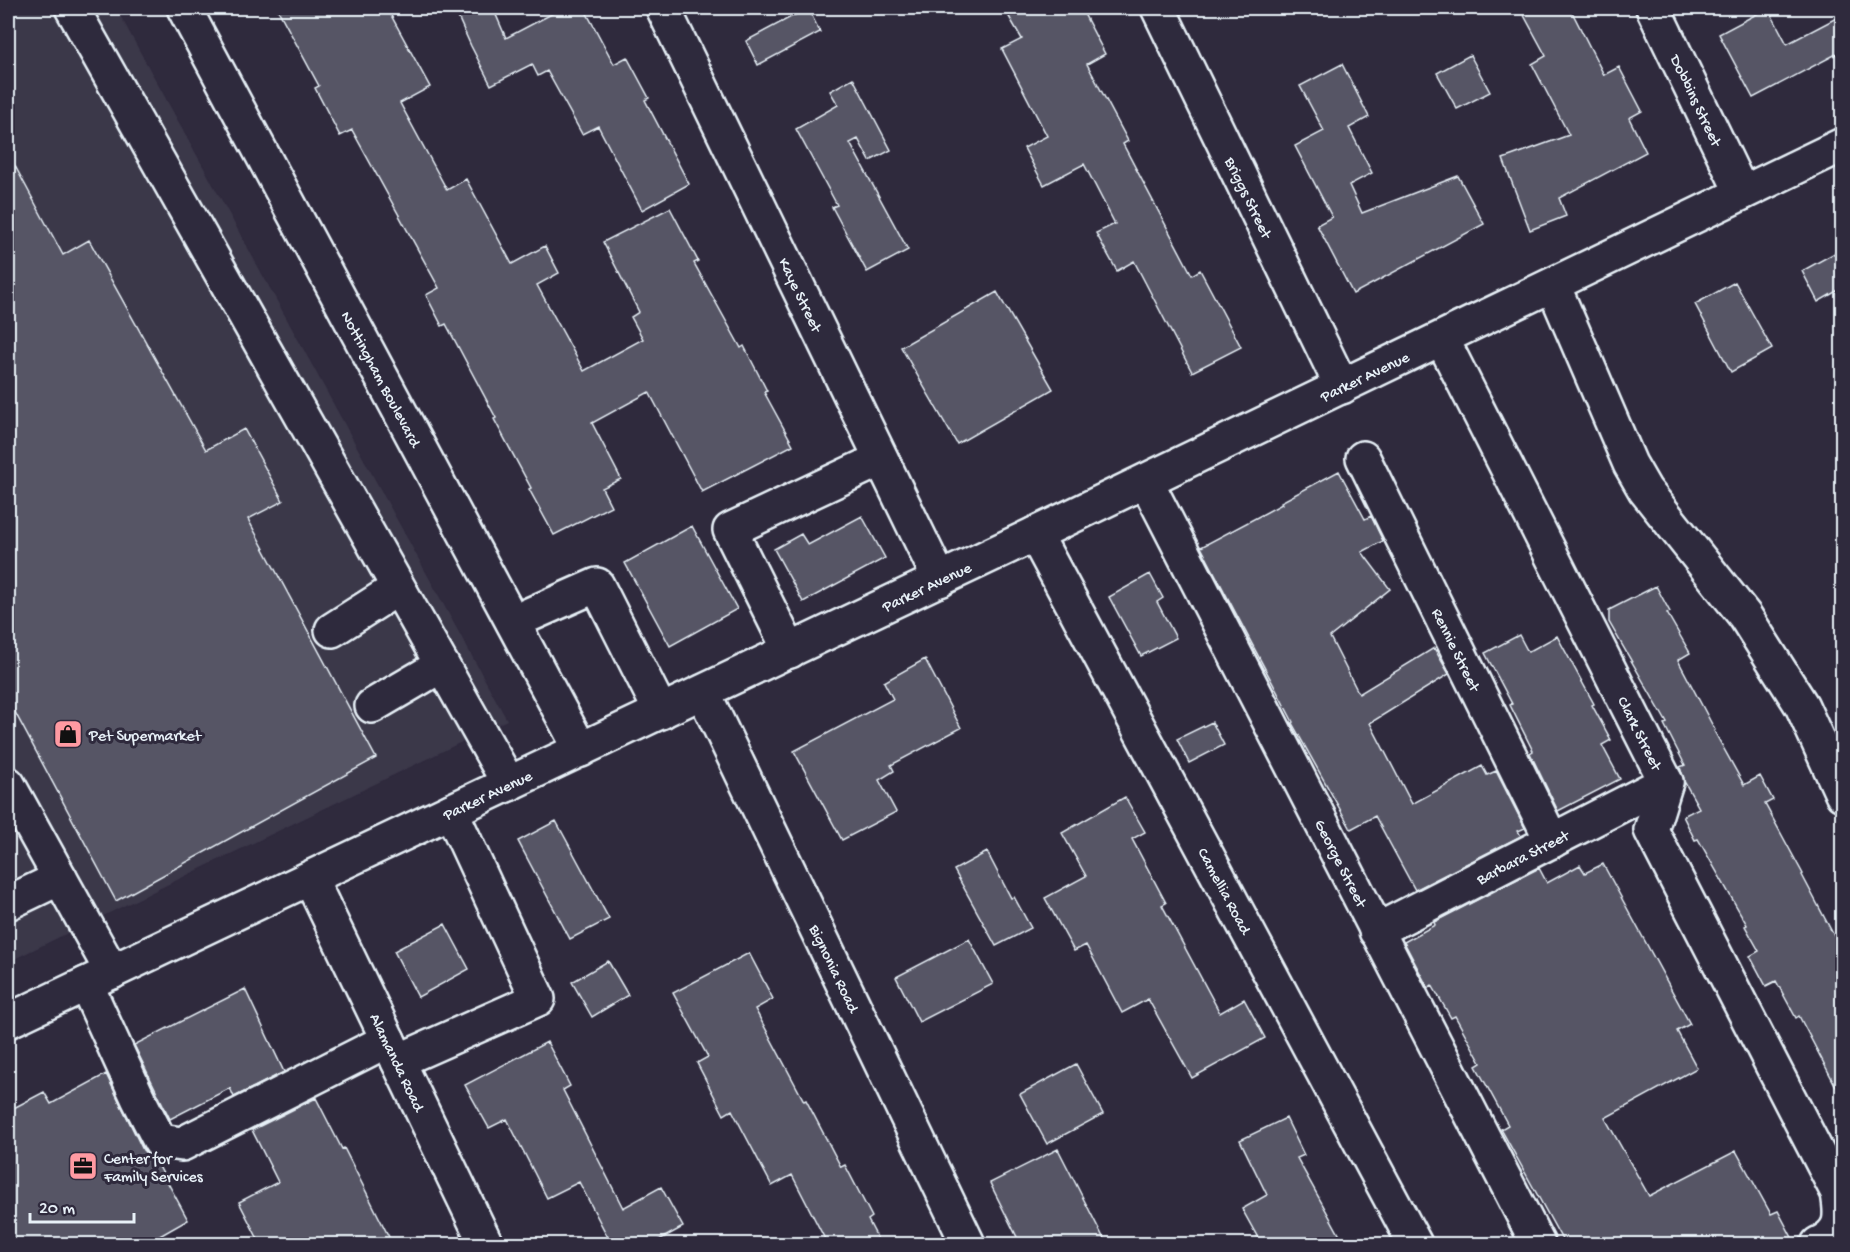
<svg xmlns="http://www.w3.org/2000/svg" width="1850" height="1252" font-family="'Gochi Hand',sans-serif">
<style>
.built{fill:#3b3749}
.building{fill:#575565;stroke:#e8f1f8;stroke-width:1.5}
.lines{fill:none;stroke-linecap:round;stroke-linejoin:round}
.minor-casing{stroke:#e8f1f8;stroke-width:38}
.minor{stroke:#2f2a3d;stroke-width:33}
.labels{text-anchor:middle;stroke-width:6;stroke-linejoin:round;paint-order:stroke}
.street-label{font-size:16px;fill:#e8f1f8;stroke:#2f2a3d}
.poi-label{font-size:16px;fill:#e8f1f8;stroke:#2f2a3d;text-anchor:start}
</style>
<rect width="100%" height="100%" fill="#2f2a3d"/>
<filter id="ink" filterUnits="userSpaceOnUse"><feTurbulence type="fractalNoise" baseFrequency=".0167" numOctaves="2"/><feDisplacementMap in="SourceGraphic" scale="12" xChannelSelector="R" yChannelSelector="G"/><feConvolveMatrix kernelMatrix="1 2 1 2 8 2 1 2 1" color-interpolation-filters="sRGB"/></filter>
<g filter="url(#ink)">
<path class="built" d="M 8,8 L 116,8 L 507,720 L 8,962 Z"/>
<path class="building" d="M 277,8 L 387,8 L 430,87 L 400,103 L 447,190 L 466,179 L 512,264 L 545,246 L 559,273 L 537,285 L 584,371 L 643,339 L 631,317 L 639,312 L 603,242 L 670,208 L 698,261 L 694,263 L 741,348 L 744,346 L 767,391 L 764,392 L 793,445 L 702,492 L 649,392 L 592,423 L 621,479 L 602,488 L 611,506 L 554,535 L 529,489 L 531,488 L 494,419 L 496,418 L 446,324 L 442,326 L 426,295 L 439,288 L 352,130 L 340,136 L 315,88 L 319,86 Z
M 454,8 L 493,8 L 506,38 L 563,8 L 584,8 L 614,64 L 627,57 L 649,98 L 645,100 L 689,184 L 642,210 L 598,126 L 582,134 L 547,71 L 538,76 L 532,64 L 491,85 L 471,46 Z
M 808,8 L 820,32 L 758,65 L 746,41 Z
M 1004,8 L 1081,8 L 1105,54 L 1087,64 L 1128,141 L 1123,144 L 1192,275 L 1200,270 L 1241,347 L 1192,372 L 1134,261 L 1117,271 L 1096,233 L 1115,224 L 1084,164 L 1044,185 L 1024,148 L 1047,136 L 1002,49 L 1022,39 Z
M 1520,8 L 1570,8 L 1604,75 L 1619,67 L 1642,111 L 1629,118 L 1646,152 L 1559,198 L 1566,216 L 1530,230 L 1503,159 L 1569,135 L 1532,64 L 1546,56 Z
M 1768,8 L 1787,44 L 1842,15 L 1842,51 L 1753,98 L 1719,34 Z
M 1470,55 L 1490,92 L 1457,109 L 1437,73 Z
M 1342,64 L 1369,117 L 1349,128 L 1372,173 L 1349,185 L 1362,213 L 1458,176 L 1484,224 L 1353,294 L 1317,225 L 1332,217 L 1295,146 L 1324,131 L 1300,86 Z
M 853,78 L 891,150 L 870,161 L 858,139 L 850,143 L 908,250 L 867,272 L 832,207 L 837,205 L 796,129 L 838,105 L 830,91 Z
M 8,153 L 63,255 L 89,240 L 206,450 L 244,429 L 283,501 L 248,519 L 376,758 L 116,901 L 8,699 Z
M 1842,249 L 1842,288 L 1818,302 L 1802,271 Z
M 1735,282 L 1772,349 L 1731,372 L 1695,304 Z
M 997,292 L 1053,389 L 957,444 L 901,347 Z
M 1339,471 L 1365,519 L 1371,516 L 1383,541 L 1362,552 L 1390,589 L 1330,637 L 1359,694 L 1434,648 L 1449,674 L 1370,723 L 1412,804 L 1482,766 L 1487,775 L 1496,771 L 1525,828 L 1518,831 L 1521,836 L 1415,890 L 1375,816 L 1351,829 L 1292,723 L 1293,722 L 1201,547 L 1282,504 L 1281,502 Z
M 862,516 L 885,558 L 803,602 L 774,549 L 801,534 L 808,545 Z
M 692,526 L 737,609 L 670,646 L 625,563 Z
M 1150,574 L 1163,598 L 1157,602 L 1176,638 L 1141,656 L 1109,597 Z
M 1656,586 L 1670,612 L 1667,613 L 1690,653 L 1678,660 L 1715,730 L 1714,731 L 1744,785 L 1760,776 L 1773,800 L 1765,804 L 1803,874 L 1802,875 L 1842,951 L 1842,1098 L 1799,1016 L 1796,1018 L 1776,981 L 1766,986 L 1750,956 L 1759,951 L 1745,926 L 1747,925 L 1698,839 L 1695,840 L 1683,816 L 1699,808 L 1684,781 L 1680,767 L 1685,765 L 1664,724 L 1667,723 L 1609,622 L 1609,610 Z
M 1519,635 L 1528,652 L 1557,636 L 1594,704 L 1592,705 L 1611,740 L 1602,745 L 1620,779 L 1558,811 L 1530,753 L 1533,751 L 1510,705 L 1512,704 L 1485,653 Z
M 925,659 L 961,728 L 891,765 L 894,771 L 879,780 L 896,812 L 842,840 L 794,751 L 893,699 L 884,682 Z
M 1212,722 L 1224,745 L 1189,763 L 1177,739 Z
M 1125,797 L 1145,832 L 1132,839 L 1166,903 L 1162,905 L 1220,1013 L 1244,999 L 1265,1038 L 1192,1078 L 1148,999 L 1122,1013 L 1086,945 L 1074,951 L 1045,898 L 1086,876 L 1062,833 Z
M 556,821 L 609,919 L 570,939 L 518,841 Z
M 987,852 L 1011,898 L 1014,897 L 1031,928 L 996,946 L 954,870 Z
M 1603,864 L 1690,1024 L 1677,1031 L 1697,1068 L 1605,1118 L 1649,1196 L 1736,1151 L 1771,1214 L 1778,1211 L 1796,1245 L 1565,1245 L 1501,1129 L 1508,1125 L 1476,1066 L 1481,1063 L 1455,1016 L 1451,1018 L 1432,985 L 1428,988 L 1404,942 L 1435,925 L 1434,922 L 1539,868 L 1547,883 L 1580,865 L 1585,873 Z
M 445,924 L 469,969 L 418,997 L 394,951 Z
M 969,939 L 993,984 L 919,1022 L 896,977 Z
M 749,953 L 773,999 L 755,1009 L 804,1101 L 806,1100 L 841,1167 L 845,1165 L 872,1217 L 868,1220 L 881,1245 L 828,1245 L 792,1175 L 772,1186 L 732,1110 L 724,1115 L 697,1063 L 708,1057 L 673,993 Z
M 608,961 L 628,995 L 592,1017 L 572,982 Z
M 245,989 L 284,1072 L 234,1097 L 230,1088 L 170,1119 L 134,1045 Z
M 547,1042 L 570,1086 L 563,1090 L 623,1208 L 661,1187 L 683,1227 L 650,1245 L 612,1245 L 579,1182 L 547,1198 L 507,1119 L 489,1128 L 465,1085 Z
M 1076,1064 L 1103,1114 L 1047,1144 L 1020,1094 Z
M 106,1074 L 143,1150 L 149,1156 L 155,1159 L 188,1220 L 144,1245 L 8,1245 L 8,1111 L 44,1092 L 51,1104 Z
M 316,1098 L 342,1149 L 344,1148 L 393,1245 L 261,1245 L 239,1202 L 278,1182 L 252,1130 Z
M 1286,1118 L 1304,1155 L 1297,1158 L 1345,1245 L 1262,1245 L 1242,1209 L 1267,1195 L 1240,1140 Z
M 1058,1149 L 1107,1245 L 1021,1245 L 990,1183 Z"/>
<g class="lines">
<g class="minor-casing">
<g id="minor">
<path d="M 72,8 L 509,784"/>
<path id="s1" d="M 184,8 L 581,750"/>
<path id="s2" d="M 663,8 L 940,580"/>
<path id="s3" d="M 1158,8 L 1342,387"/>
<path id="s4" d="M 1653,8 L 1742,193"/>
<path d="M 1553,285 L 1630,464 L 1645,490 L 1745,616 L 1802,706 L 1842,794"/>
<path id="s5" d="M 1442,339 L 1666,782 L 1651,830 L 1838,1193 C 1842,1217 1843,1232 1818,1244"/>
<path id="s6" d="M 1363,458 L 1552,841"/>
<path id="s7" d="M 1146,481 L 1538,1244"/>
<path id="s8" d="M 1035,534 L 1415,1244"/>
<path d="M 513,622 L 597,585 L 661,712"/>
<path d="M 332,630 L 398,588"/>
<path d="M 790,651 L 730,530 L 881,459"/>
<path id="s9" d="M 703,692 L 968,1244"/>
<path d="M 372,706 L 442,665"/>
<path d="M 8,784 L 112,972"/>
<path id="s10" d="M 310,878 L 486,1244"/>
<path d="M 8,903 L 60,878"/>
<path id="s11" d="M 1376,931 L 1666,782"/>
<path d="M 86,984 L 138,1098 L 160,1141 L 182,1144 L 388,1040"/>
<path id="s12" d="M 8,1021 L 1035,534 L 1842,145"/>
<path d="M 398,1061 L 538,999 L 451,811"/>
</g>
</g>
<use href="#minor" class="minor"/>
</g>
</g>
<defs>
<g id="shop-square" transform="scale(1.5)"><rect x="-9" y="-9" width="18" height="18" rx="4" fill="#ff9aa2" stroke="#2f2a3d"/><path d="M-5-2.5h2.3a2.7 3.5 0 0 1 5.4 0H5L5.5 6h-11ZM-1.5-2.5h3a1.5 2.3 0 0 0-3 0Z" fill="#111"/></g>
<g id="office-square" transform="scale(1.5)"><rect x="-9" y="-9" width="18" height="18" rx="4" fill="#ff9aa2" stroke="#2f2a3d"/><path d="M-6-3h4V-5.5h4V-3h4V5H-6ZM-1-4.5V-3h2v-1.5ZM-6 0V1H6V0Z" fill="#111"/></g>
</defs>
<g fill-rule="evenodd">
<use href="#shop-square" x="68" y="734"/>
<use href="#office-square" x="83" y="1166"/>
</g>
<g class="labels">
<g class="street-label">
<text dy="6" stroke="none"><textPath href="#s4" startOffset="102">Dobbins Street</textPath></text>
<text dy="6" stroke="none"><textPath href="#s3" startOffset="210">Briggs Street</textPath></text>
<text dy="6" stroke="none"><textPath href="#s2" startOffset="318">Kaye Street</textPath></text>
<text dy="6" stroke="none"><textPath href="#s12" startOffset="1502">Parker Avenue</textPath></text>
<text dy="6" stroke="none"><textPath href="#s1" startOffset="420">Nottingham Boulevard</textPath></text>
<text dy="6" stroke="none"><textPath href="#s12" startOffset="1016">Parker Avenue</textPath></text>
<text dy="6" stroke="none"><textPath href="#s6" startOffset="213">Rennie Street</textPath></text>
<text dy="6" stroke="none"><textPath href="#s5" startOffset="441">Clark Street</textPath></text>
<text dy="6" stroke="none"><textPath href="#s12" startOffset="530">Parker Avenue</textPath></text>
<text dy="6" stroke="none"><textPath href="#s11" startOffset="164">Barbara Street</textPath></text>
<text dy="6" stroke="none"><textPath href="#s7" startOffset="429">George Street</textPath></text>
<text dy="6" stroke="none"><textPath href="#s8" startOffset="404">Camellia Road</textPath></text>
<text dy="6" stroke="none"><textPath href="#s9" startOffset="306">Bignonia Road</textPath></text>
<text dy="6" stroke="none"><textPath href="#s10" startOffset="204">Alamanda Road</textPath></text>
</g>
<g class="poi-label">
<text x="89" y="740">Pet Supermarket</text>
<text x="104" y="1163">Center for<tspan x="104" dy="18">Family Services</tspan></text>
</g>
</g>
<rect width="1850" height="1252" fill="none" stroke="#2f2a3d" stroke-width="30"/>
<rect x="15" y="15" width="1820" height="1222" fill="none" stroke="#e8f1f8" stroke-width="2" filter="url(#ink)"/>
<path d="M30 1213v9h104v-9" fill="none" stroke="#e8f1f8" stroke-width="3"/>
<text x="39" y="1213" font-size="18" fill="#e8f1f8" stroke="#2f2a3d" stroke-width="4.5" paint-order="stroke">20 m</text>
</svg>
